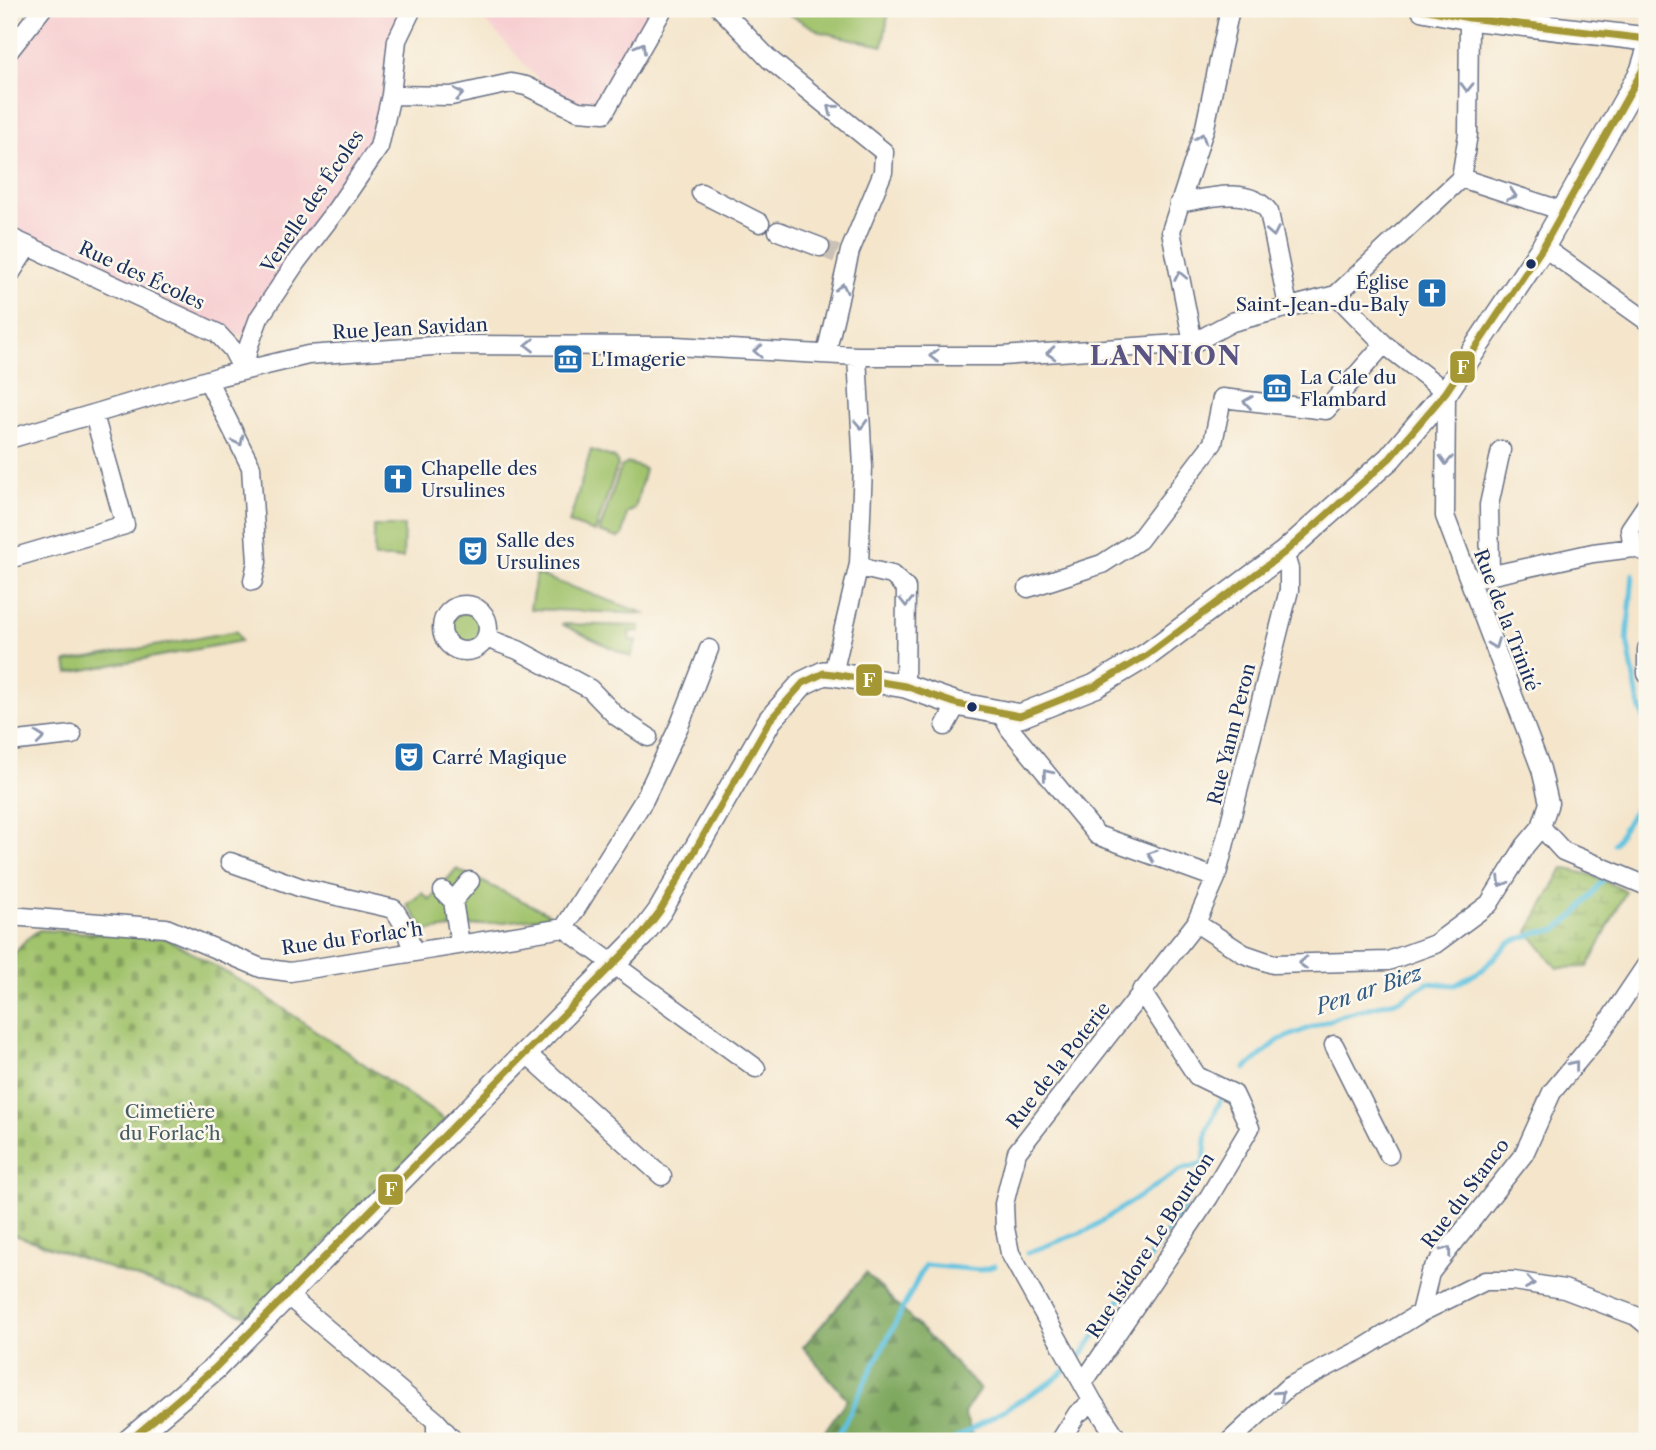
<svg xmlns="http://www.w3.org/2000/svg" width="1656" height="1450" font-family="'Libre Caslon Text',serif">
<style>
.built{fill:#f7cfd2}
.green{fill:#a1c36c;stroke:#5e7965;stroke-width:2}
.forest{fill:url(#forest-firs);stroke:#4e6c5f;stroke-width:2}
.wetland{fill:url(#wetland-marsh);stroke:#5e7965;stroke-width:2}
.cemetery{fill:url(#cemetery-stones);stroke:#5e7965;stroke-width:2}
.lines{fill:none;stroke-linecap:round;stroke-linejoin:round}
.stream{stroke:#61c3e0;stroke-width:5}
.minor-tunnel{stroke:#c9c1b5;stroke-width:18;stroke-dasharray:18 9;stroke-linecap:butt}
.minor-casing{stroke:#676f84;stroke-width:21}
.major-casing{stroke:#676f84;stroke-width:26}
.minor{stroke:#fff;stroke-width:18}
.major{stroke:#fff;stroke-width:23}
.bus-1-casing{stroke:#fbf7ec;stroke-width:12}
.bus-1{stroke:#a49734;stroke-width:7}
.oneway{stroke:#8d97ae}
.bus-dot{fill:#1b2f5e;stroke:#fbf7ec;stroke-width:2.5}
.labels{text-anchor:middle;stroke-width:5;stroke-linejoin:round;paint-order:stroke}
.street-label{font-size:19px;fill:#1b2f5e;stroke:#fbf7ec}
.poi-label{font-size:19px;fill:#1b2f5e;stroke:#fbf7ec;text-anchor:start}
.park-label{font-size:19px;fill:#435b62;stroke:#fbf7ec}
.water-label{font-size:21px;font-style:italic;fill:#305b85;stroke:#fbf7ec}
.district-label{font-size:26px;font-weight:bold;letter-spacing:2px;fill:#595481;stroke:#fbf7ec}
.line-badge{stroke:#fbf7ec;stroke-width:2.5}
.badge-label{font-size:19px;text-anchor:middle;font-weight:bold;fill:#fff}
</style>
<defs>
<pattern id="forest-firs" width="22" height="20" patternUnits="userSpaceOnUse" patternTransform="scale(1.75)"><rect width="22" height="20" fill="#80a960"/><path d="M5 1l3.5 6h-7zM16 11l3.5 6h-7z" fill="#688a52"/></pattern>
<pattern id="wetland-marsh" width="20" height="14" patternUnits="userSpaceOnUse" patternTransform="scale(1.75)"><rect width="20" height="14" fill="#a1c36c"/><path d="M1 5h8M5 5V1M11 12h8M15 12V8" fill="none" stroke="#829f5c"/></pattern>
<pattern id="cemetery-stones" width="16" height="16" patternUnits="userSpaceOnUse" patternTransform="scale(1.75)"><rect width="16" height="16" fill="#a1c36c"/><path d="M2 7V4a2 2 0 0 1 4 0v3zM10 15v-3a2 2 0 0 1 4 0v3z" fill="#829f5c"/></pattern>
</defs>
<rect width="100%" height="100%" fill="#fbf7ec"/>
<filter id="ink" filterUnits="userSpaceOnUse"><feTurbulence type="fractalNoise" baseFrequency=".0143" numOctaves="2"/><feDisplacementMap in="SourceGraphic" scale="14" xChannelSelector="R" yChannelSelector="G"/><feConvolveMatrix kernelMatrix="1 2 1 2 8 2 1 2 1" color-interpolation-filters="sRGB"/></filter>
<filter id="wash" filterUnits="userSpaceOnUse"><feTurbulence type="fractalNoise" baseFrequency=".00686" numOctaves="4" result="noise"/><feDisplacementMap in="SourceGraphic" scale="28" xChannelSelector="R" yChannelSelector="G"/><feGaussianBlur stdDeviation="1.57" result="paint"/><feColorMatrix in="noise" values="0 0 0 0 0 0 0 0 0 0 0 0 0 0 0 0 0 1.4 0 .05"/><feComposite in="paint" operator="in"/></filter>
<g filter="url(#wash)">
<rect width="100%" height="100%" fill="#f4e5cb"/>
<path class="built" d="M 53,9 L 406,9 L 379,132 L 338,199 L 303,237 L 244,337 L 9,231 L 9,64 Z
M 475,9 L 660,9 L 602,110 L 551,94 Z"/>
<path class="green" d="M 780,9 L 889,9 L 883,46 L 821,32 Z
M 591,450 L 615,458 L 618,464 L 595,532 L 569,523 Z
M 628,463 L 645,469 L 635,509 L 627,513 L 623,535 L 618,538 L 599,532 L 621,467 Z
M 374,526 L 404,526 L 403,558 L 374,558 Z
M 536,574 L 646,614 L 530,609 Z
M450 628a15 15 0 1 1 30 0a15 15 0 1 1-30 0Z
M 561,624 L 640,626 L 640,631 L 629,632 L 630,641 L 637,640 L 631,657 Z
M 236,631 L 241,641 L 68,673 L 66,662 Z
M 456,869 L 554,916 L 427,931 L 407,905 L 422,893 L 430,900 Z"/>
<path class="forest" d="M 866,1273 L 980,1389 L 964,1413 L 975,1441 L 818,1441 L 847,1399 L 803,1347 Z"/>
<path class="wetland" d="M 1563,868 L 1591,875 L 1626,891 L 1588,967 L 1557,968 L 1528,932 Z"/>
<path class="cemetery" d="M 39,930 L 164,937 L 255,989 L 445,1120 L 252,1318 L 9,1233 L 9,987 C 12,956 12,948 39,930 Z"/>
<g class="lines">
<path class="stream" d="M 1633,574 L 1627,640 L 1638,700 L 1647,728
M 1614,844 L 1645,793 L 1647,784
M 1245,1069 L 1279,1040 L 1340,1016 L 1399,1000 L 1428,983 L 1455,985 L 1482,970 L 1509,943 L 1539,932 L 1556,930 L 1576,914 L 1603,880
M 1027,1253 L 1088,1230 L 1180,1170 L 1204,1163
M 1080,1357 L 1182,1211 L 1204,1163 L 1207,1130 L 1223,1095
M 835,1441 L 925,1265 L 980,1270 L 995,1266
M 952,1441 L 1051,1382 L 1066,1370"/>
</g>
</g>
<g filter="url(#ink)">
<g class="lines">
<path class="minor-tunnel" d="M 820,247 L 839,255"/>
<g class="minor-casing">
<path id="minor" d="M 721,9 L 769,59 L 884,152 L 883,172 L 850,251 L 826,354
M 9,51 L 42,9
M 391,95 L 451,96 L 511,83 L 526,86 L 578,111 L 604,113 L 663,9
M 1461,178 L 1563,211
M 701,193 L 760,223
M 1179,203 C 1207,198 1249,185 1269,212 L 1288,306
M 778,231 L 820,247
M 9,237 L 217,333 L 232,349 L 243,370
M 1543,247 L 1647,321
M 9,276 L 28,246
M 1336,295 L 1461,178 L 1468,134 L 1469,18
M 1193,343 L 1171,231 L 1205,127 L 1230,9
M 243,370 L 249,345 L 259,318 L 297,261 L 336,210 L 379,147 L 391,95 L 397,40 L 412,9
M 208,381 L 251,467 L 257,562 L 253,581
M 9,439 L 221,376 L 308,355 L 447,345 L 675,346 L 857,356 L 1002,356 L 1193,343 L 1232,322 L 1336,295
M 1633,548 L 1630,529 L 1647,504
M 9,559 L 125,525 L 94,415
M 859,564 L 867,569 L 892,575 L 906,588 L 905,686
M 1490,576 L 1489,505 L 1501,450
M 1470,580 L 1593,553 L 1633,548 L 1647,552
M 1028,588 L 1102,564 L 1139,540 L 1213,443 L 1222,398 L 1326,410 L 1384,344
M442 628a23 23 0 1 1 46 0a23 23 0 1 1-46 0Z
M 486,638 L 518,650 L 590,689 L 616,716 L 648,737
M 1647,649 L 1647,674
M 833,674 L 859,564 L 863,467 L 857,356
M 1001,713 L 1010,729 L 1097,835 L 1216,878
M 945,726 L 957,704
M 9,742 L 72,735
M 1541,827 L 1563,851 L 1647,886
M 230,862 L 302,888 L 394,909 L 404,925 L 413,951
M 443,891 L 453,901 L 460,944
M 453,901 L 470,881
M 9,916 L 166,928 L 261,968 L 290,972 L 564,928 L 756,1068
M 1196,923 L 1244,954 L 1273,964 L 1388,961 L 1435,944 L 1489,904 L 1525,846 L 1541,827 L 1549,803 L 1541,769 L 1445,516 L 1446,392 L 1384,344 L 1336,295
M 564,928 L 644,800 L 680,724 L 709,649
M 1334,1045 L 1389,1155
M 526,1053 L 662,1176
M 288,1296 L 436,1421 L 436,1441
M 1420,1313 L 1430,1273 L 1524,1154 L 1552,1092 L 1600,1034 L 1647,964
M 1083,1383 L 1209,1197 L 1250,1128 L 1234,1094 L 1197,1076 L 1141,991
M 436,1421 L 454,1441
M 1060,1441 L 1077,1414 L 1093,1402
M 1119,1441 L 1093,1402 L 1010,1253 L 1005,1228 L 1004,1204 L 1017,1152 L 1196,923 L 1216,878 L 1289,590 L 1289,569 L 1284,553
M 1230,1441 L 1288,1387 L 1362,1349 L 1420,1313 L 1485,1281 L 1514,1281 L 1564,1289 L 1636,1316 L 1647,1325"/>
</g>
<g class="major-casing">
<path id="major" d="M 1423,9 L 1469,18 L 1647,39
M 129,1441 L 215,1368 L 642,935 L 660,911 L 770,720 L 803,683 L 824,673 L 833,674 L 905,686 L 957,704 L 1020,716 L 1095,686 L 1147,655 L 1284,553 L 1390,458 L 1446,392 L 1543,247 L 1642,71 L 1647,55"/>
</g>
<use href="#minor" class="minor"/>
<use href="#major" class="major"/>
<g class="bus-1-casing">
<path id="bus-1" d="M 1423,9 L 1469,18 L 1647,39
M 129,1441 L 215,1368 L 642,935 L 660,911 L 770,720 L 803,683 L 824,673 L 833,674 L 905,686 L 957,704 L 1020,716 L 1095,686 L 1147,655 L 1284,553 L 1390,458 L 1446,392 L 1543,247 L 1642,71 L 1647,55"/>
</g>
<use href="#bus-1" class="bus-1"/>
</g>
<defs><path id="oneway-chevron" d="M-2-3.5L2.5 0L-2 3.5" fill="none" stroke-width="1.6" stroke-linecap="round" stroke-linejoin="round" transform="scale(1.75)"/></defs>
<g class="oneway">
<use href="#oneway-chevron" transform="translate(641 47) rotate(-60)"/>
<use href="#oneway-chevron" transform="translate(1467 87) rotate(91)"/>
<use href="#oneway-chevron" transform="translate(459 94) rotate(-10)"/>
<use href="#oneway-chevron" transform="translate(832 109) rotate(-141)"/>
<use href="#oneway-chevron" transform="translate(1201 138) rotate(-71)"/>
<use href="#oneway-chevron" transform="translate(1512 195) rotate(18)"/>
<use href="#oneway-chevron" transform="translate(1273 232) rotate(79)"/>
<use href="#oneway-chevron" transform="translate(1180 276) rotate(-101)"/>
<use href="#oneway-chevron" transform="translate(842 288) rotate(-77)"/>
<use href="#oneway-chevron" transform="translate(530 345) rotate(-180)"/>
<use href="#oneway-chevron" transform="translate(758 351) rotate(-177)"/>
<use href="#oneway-chevron" transform="translate(1051 353) rotate(176)"/>
<use href="#oneway-chevron" transform="translate(934 356) rotate(180)"/>
<use href="#oneway-chevron" transform="translate(1248 402) rotate(-172)"/>
<use href="#oneway-chevron" transform="translate(861 424) rotate(87)"/>
<use href="#oneway-chevron" transform="translate(239 441) rotate(63)"/>
<use href="#oneway-chevron" transform="translate(1446 460) rotate(93)"/>
<use href="#oneway-chevron" transform="translate(906 602) rotate(90)"/>
<use href="#oneway-chevron" transform="translate(1494 644) rotate(69)"/>
<use href="#oneway-chevron" transform="translate(40 738) rotate(-6)"/>
<use href="#oneway-chevron" transform="translate(1047 774) rotate(-129)"/>
<use href="#oneway-chevron" transform="translate(1152 855) rotate(-160)"/>
<use href="#oneway-chevron" transform="translate(1502 882) rotate(122)"/>
<use href="#oneway-chevron" transform="translate(1303 963) rotate(178)"/>
<use href="#oneway-chevron" transform="translate(1574 1065) rotate(-51)"/>
<use href="#oneway-chevron" transform="translate(1447 1251) rotate(-53)"/>
<use href="#oneway-chevron" transform="translate(1530 1283) rotate(9)"/>
<use href="#oneway-chevron" transform="translate(1280 1395) rotate(-43)"/>
</g>
</g>
<defs>
<g id="church-square" transform="scale(1.575)"><rect x="-9" y="-9" width="18" height="18" rx="4" fill="#1f6fb2" stroke="#fbf7ec"/><path d="M-1.2-6h2.4v3.5h3.3v2.4h-3.3V6h-2.4V-.1h-3.3v-2.4h3.3Z" fill="#fff"/></g>
<g id="museum-square" transform="scale(1.575)"><rect x="-9" y="-9" width="18" height="18" rx="4" fill="#1f6fb2" stroke="#fbf7ec"/><path d="M0-6L6-3V-2H-6V-3ZM-5-1h2V3h-2ZM-1-1h2V3h-2ZM3-1h2V3H3ZM-6 4H6V6H-6Z" fill="#fff"/></g>
<g id="theatre-square" transform="scale(1.575)"><rect x="-9" y="-9" width="18" height="18" rx="4" fill="#1f6fb2" stroke="#fbf7ec"/><path d="M-5-5.5Q0-4 5-5.5V0Q5 5 0 6Q-5 5-5 0ZM-3.3-2.5H-1v1.5H-3.3ZM1-2.5H3.3v1.5H1ZM-2.8 1Q0 5.5 2.8 1Z" fill="#fff"/></g>
</defs>
<g fill-rule="evenodd">
<use href="#church-square" x="1432" y="293"/>
<use href="#museum-square" x="568" y="359"/>
<use href="#museum-square" x="1277" y="388"/>
<use href="#church-square" x="398" y="479"/>
<use href="#theatre-square" x="473" y="551"/>
<use href="#theatre-square" x="409" y="757"/>
</g>
<g class="bus-dot">
<circle cx="1531" cy="264" r="6"/>
<circle cx="972" cy="707" r="6"/>
</g>
<g class="labels">
<g class="street-label">
<text transform="translate(312 201) rotate(-56)" y="7">Venelle des Écoles</text>
<text transform="translate(142 275) rotate(25)" y="7">Rue des Écoles</text>
<text transform="translate(410 328) rotate(-3)" y="7">Rue Jean Savidan</text>
<text transform="translate(1507 620) rotate(69)" y="7">Rue de la Trinité</text>
<text transform="translate(1231 734) rotate(-76)" y="7">Rue Yann Peron</text>
<text transform="translate(352 938) rotate(-8)" y="7">Rue du Forlac'h</text>
<text transform="translate(1058 1065) rotate(-52)" y="7">Rue de la Poterie</text>
<text transform="translate(1465 1193) rotate(-53)" y="7">Rue du Stanco</text>
<text transform="translate(1150 1245) rotate(-57)" y="7">Rue Isidore Le Bourdon</text>
</g>
<g class="poi-label">
<text x="1409" y="289" text-anchor="end">Église<tspan x="1409" dy="22">Saint-Jean-du-Baly</tspan></text>
<text x="591" y="366">L'Imagerie</text>
<text x="1300" y="384">La Cale du<tspan x="1300" dy="22">Flambard</tspan></text>
<text x="421" y="475">Chapelle des<tspan x="421" dy="22">Ursulines</tspan></text>
<text x="496" y="547">Salle des<tspan x="496" dy="22">Ursulines</tspan></text>
<text x="432" y="764">Carré Magique</text>
</g>
<g class="park-label">
<text x="170" y="1118">Cimetière<tspan x="170" dy="22">du Forlac’h</tspan></text>
</g>
<g class="water-label">
<text transform="translate(1369 990) rotate(-19)" y="7">Pen ar Biez</text>
</g>
<g class="district-label">
<text x="1166" y="365">LANNION</text>
</g>
</g>
<g class="line-badge">
<rect x="1449" y="350" width="27" height="34" rx="7" fill="#a49734"/>
<rect x="855" y="663" width="28" height="34" rx="7" fill="#a49734"/>
<rect x="377" y="1173" width="27" height="33" rx="7" fill="#a49734"/>
</g>
<g class="badge-label">
<text x="1463" y="374">F</text>
<text x="869" y="687">F</text>
<text x="391" y="1196">F</text>
</g>
<rect width="1656" height="1450" fill="none" stroke="#fbf7ec" stroke-width="35"/>
</svg>
